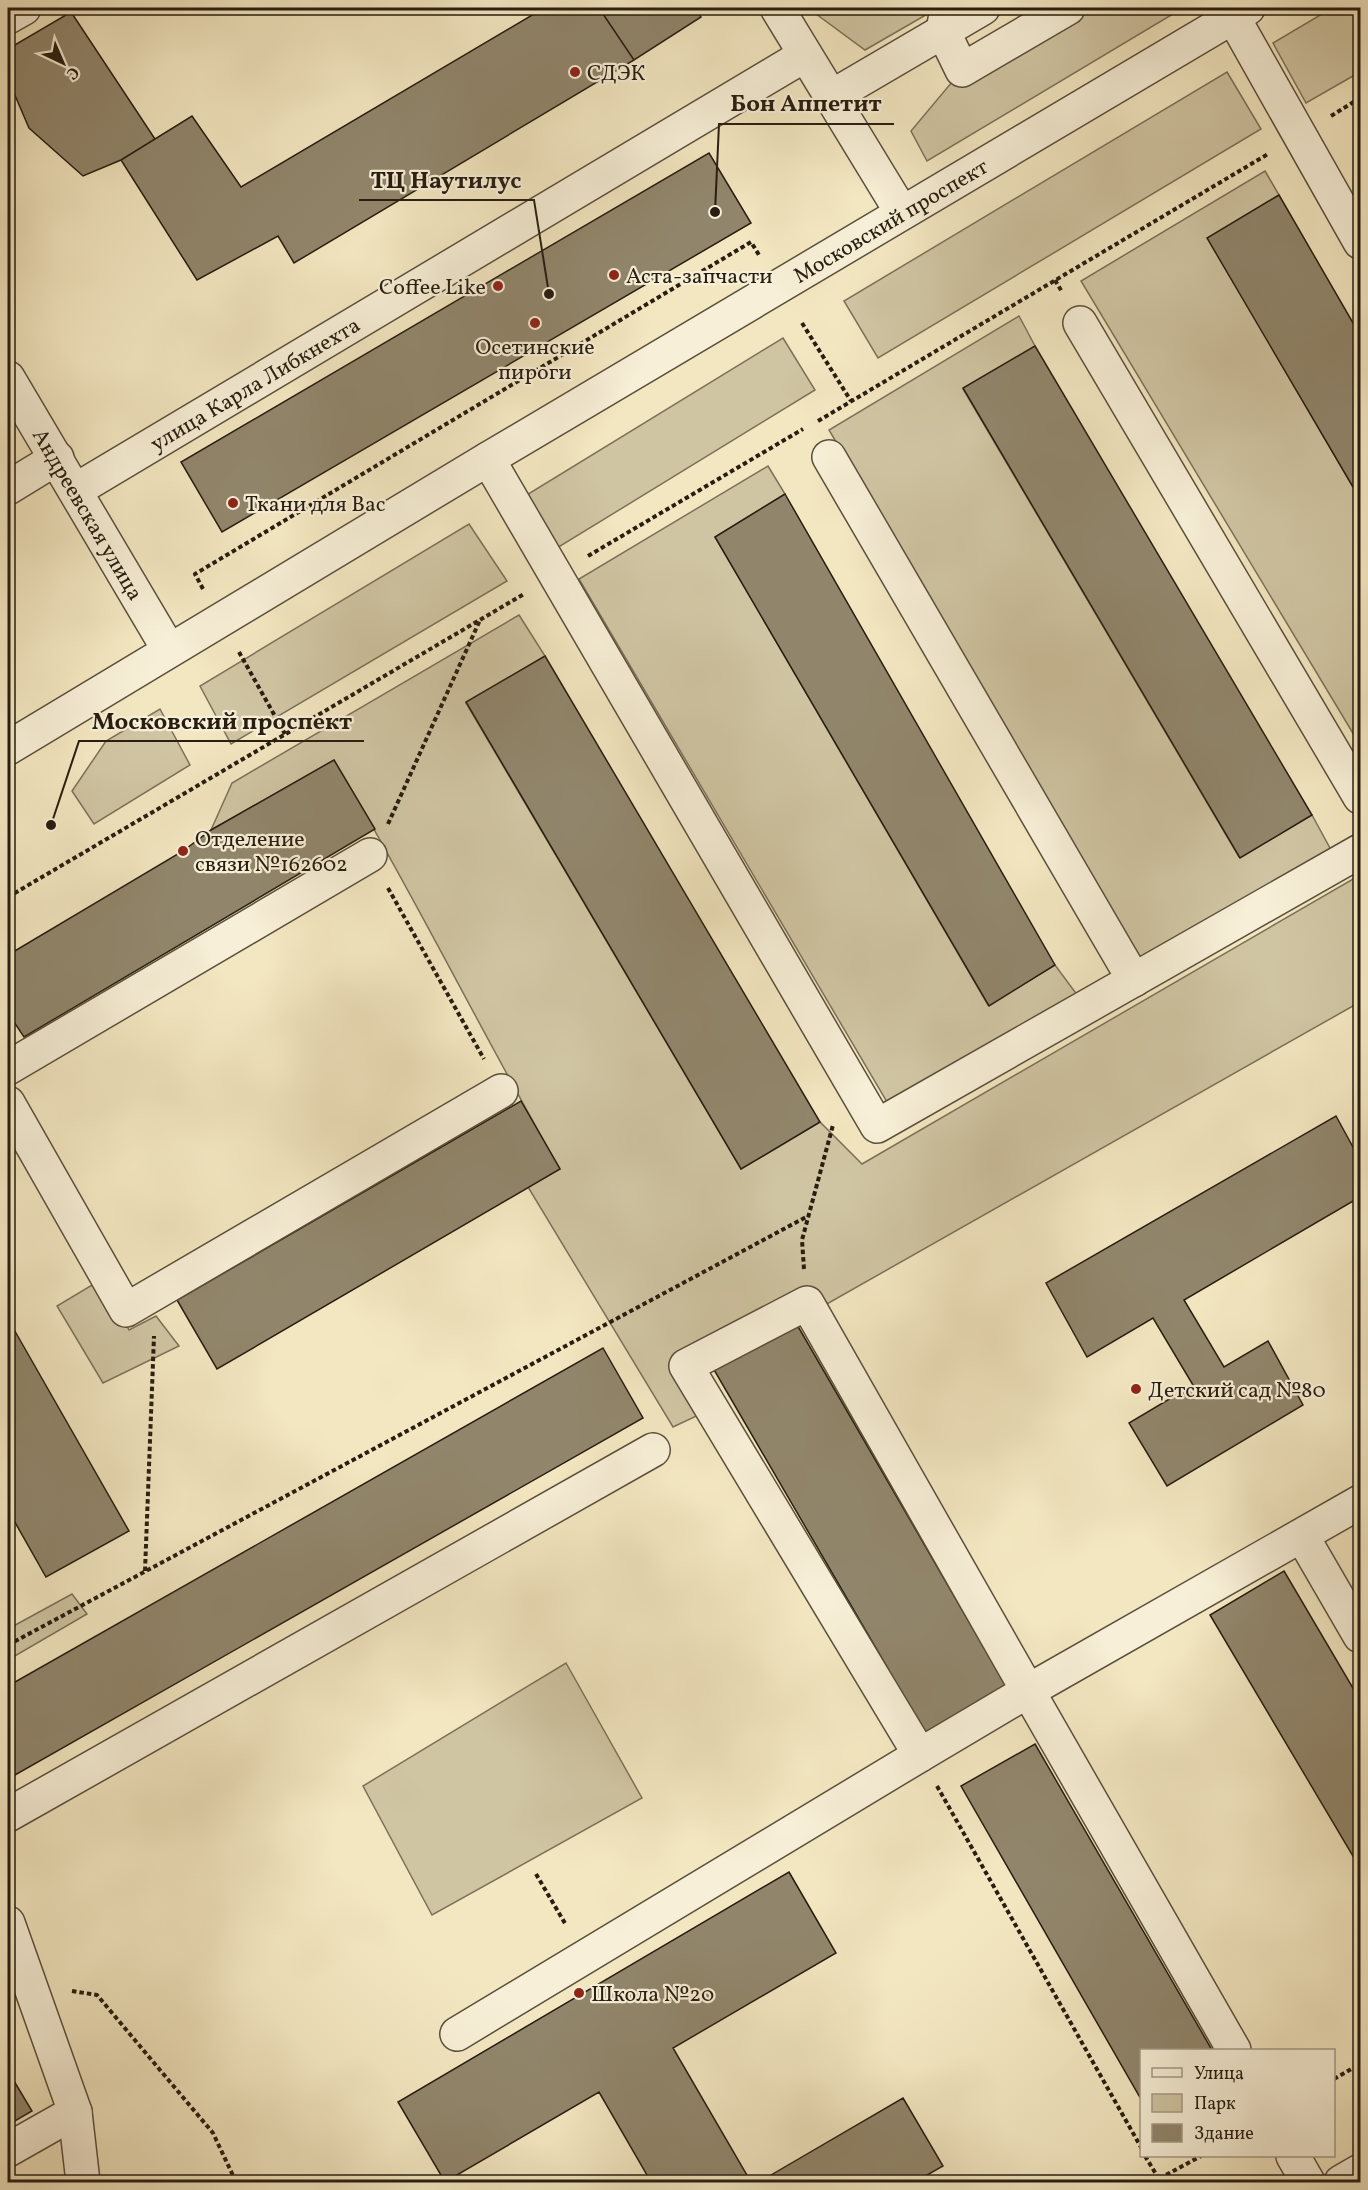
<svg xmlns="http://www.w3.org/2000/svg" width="1368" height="2190" viewBox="0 0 1368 2190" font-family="Vollkorn,serif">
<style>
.green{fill:#d0c5a3;stroke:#7c715a;stroke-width:1.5}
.building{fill:#91866c;stroke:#271d10;stroke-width:1.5}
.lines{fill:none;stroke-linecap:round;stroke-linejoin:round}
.minor-casing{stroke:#5a503c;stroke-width:36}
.path{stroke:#271d10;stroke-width:4;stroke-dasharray:4.5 3;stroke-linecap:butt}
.minor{stroke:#f7efd7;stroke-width:33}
.poi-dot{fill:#8f2418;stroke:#f7efd7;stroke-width:2}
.labels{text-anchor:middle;stroke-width:4.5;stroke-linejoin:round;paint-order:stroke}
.poi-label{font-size:22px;fill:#271d10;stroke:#f7efd7;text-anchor:start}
.street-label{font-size:22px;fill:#271d10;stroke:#f7efd7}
.leader{fill:none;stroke:#271d10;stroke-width:2}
.callout-dot{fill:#271d10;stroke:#f7efd7;stroke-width:2}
.callout-label{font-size:24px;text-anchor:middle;font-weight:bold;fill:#271d10;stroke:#f7efd7;stroke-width:4.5;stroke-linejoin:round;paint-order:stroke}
</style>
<rect width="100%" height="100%" fill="#f3e7c1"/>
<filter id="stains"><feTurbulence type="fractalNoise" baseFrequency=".00333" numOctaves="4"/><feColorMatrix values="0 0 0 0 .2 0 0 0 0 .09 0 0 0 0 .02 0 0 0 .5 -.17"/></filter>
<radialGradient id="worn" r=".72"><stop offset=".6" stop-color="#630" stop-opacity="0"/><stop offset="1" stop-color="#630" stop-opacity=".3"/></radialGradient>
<path class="green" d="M808,8H938L865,50Z
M1068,8H1183L927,161L911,131L962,70Z
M1332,8H1360V72L1306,103L1273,43Z
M1227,72L1261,129L878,358L844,301Z
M1265,171L1279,195L1208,238L1360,499V745L1081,281Z
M1019,316L1035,346L963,389L1239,857L1312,815L1331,850L1139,958L829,430Z
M783,338L815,390L557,548L525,496Z
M768,466L785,494L715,537L988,1005L1055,965L1078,996L887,1102L579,579Z
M469,524L507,581L231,744L200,686Z
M519,615L545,656L466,703L741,1169L820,1122L862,1164L1360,875V1002L825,1305L680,1363L705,1412L673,1427L528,1187L560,1169C482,1034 414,894 334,760L211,830L232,783Z
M160,709L190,765L94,824L72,791L106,741Z
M102,1279L129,1330L156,1316L179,1346L103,1383L57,1306Z
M72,1594L87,1614L8,1660V1629Z
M566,1663L642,1798L432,1915L363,1786Z"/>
<path class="building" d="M544,8H599L634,60L294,263L278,236L197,280L121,160L192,116L241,187Z
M599,8H695L701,17L634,60Z
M71,12L155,139L121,160L83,176L29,128L8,79V49Z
M709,153L751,223L222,532L181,462Z
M1279,195L1360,335V499L1207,238Z
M1035,346L1312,815L1240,858L963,388Z
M785,494L1055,965L989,1006L715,537Z
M545,656L820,1122L741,1169L466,702Z
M334,760L375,829L24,1037L8,1013V955L183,851L211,830Z
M521,1101L560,1169L217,1369L177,1300Z
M1336,1116L1360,1160V1197L1184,1300L1224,1367L1268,1341L1303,1405L1167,1486L1129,1423L1193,1385L1153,1318L1087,1357L1046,1283Z
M8,1319L129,1531L46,1577L8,1510Z
M796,1323L1008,1689L927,1736L713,1368Z
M603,1348L643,1418L8,1779V1686Z
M1284,1571L1360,1700V1868L1210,1615Z
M1035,1744L1212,2050H1142V2101L961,1786Z
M789,1872L836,1953L673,2048L751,2182H651L599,2092L445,2182L398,2102Z
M8,2071L32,2111L8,2125Z
M903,2098L943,2166L915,2182H759Z"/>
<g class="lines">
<defs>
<g id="minor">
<path d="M777,8L902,213"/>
<path d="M947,8L943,31L962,70L1068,8"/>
<path d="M8,17L24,8"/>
<path d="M1233,17L1360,242"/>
<path d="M831,97L983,8"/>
<path d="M1080,323L1360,797"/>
<path id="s1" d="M8,378L169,650"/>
<path d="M829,457L1134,980"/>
<path d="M488,459L877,1126L1360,851"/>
<path d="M8,488L57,458"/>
<path id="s2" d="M76,490L805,55"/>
<path id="s3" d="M8,748L488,459L1248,8"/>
<path d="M8,1068L370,855"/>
<path d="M8,1103L126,1310L501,1091"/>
<path d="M807,1303L1028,1691L920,1755L686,1366Z"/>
<path d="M1302,1536L1360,1636"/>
<path d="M8,1815L653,1450"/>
<path d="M8,1923L75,2112L83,2182"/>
<path d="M457,2034L920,1755"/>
<path d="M1234,2050L1028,1691L1360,1502"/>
<path d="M8,2150L75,2112"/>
<path d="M1293,2156L1308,2182"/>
<path d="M1341,2182L1360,2171"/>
</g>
</defs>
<use href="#minor" class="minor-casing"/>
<path class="path" d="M1331,116L1360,98
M1055,280L1062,292
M802,323L851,401
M818,421L1268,154
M588,556L803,429
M203,589L195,574L751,242L759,255
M239,652L285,734
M388,824L480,620
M388,888L484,1059
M8,897L524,594
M804,1269L802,1240L833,1125
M145,1571L154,1336
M8,1645L808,1216
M937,1786L1142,2149
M536,1874L566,1925
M72,1991L97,1995L213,2133L236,2182
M1334,2079L1360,2064
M1145,2156L1159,2179
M1153,2182L1201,2156"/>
<use href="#minor" class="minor"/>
</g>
<g class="poi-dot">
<circle cx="575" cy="72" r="6"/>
<circle cx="614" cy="275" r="6"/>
<circle cx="498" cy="286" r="6"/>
<circle cx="535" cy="323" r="6"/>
<circle cx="233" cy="503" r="6"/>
<circle cx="183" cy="851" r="6"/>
<circle cx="1136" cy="1389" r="6"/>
<circle cx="579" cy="1993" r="6"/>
</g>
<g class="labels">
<g class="poi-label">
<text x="587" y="80">СДЭК</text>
<text x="626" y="283">Аста-запчасти</text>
<text x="486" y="294" text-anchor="end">Coffee Like</text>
<text x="535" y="354" text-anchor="middle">Осетинские<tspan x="535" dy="25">пироги</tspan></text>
<text x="245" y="511">Ткани для Вас</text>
<text x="195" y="846">Отделение<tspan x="195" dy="25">связи №162602</tspan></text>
<text x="1148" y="1397">Детский сад №80</text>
<text x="591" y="2001">Школа №20</text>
</g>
<g class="street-label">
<text dy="8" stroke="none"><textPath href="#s3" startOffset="1028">Московский проспект</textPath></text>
<text dy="8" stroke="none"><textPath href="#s2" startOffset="208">улица Карла Либкнехта</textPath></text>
<text dy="8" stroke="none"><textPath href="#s1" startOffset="158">Андреевская улица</textPath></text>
</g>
</g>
<path class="leader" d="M715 212L719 124H894M549 294L534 200H359M51 825L79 741H364"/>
<g class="callout-dot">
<circle cx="715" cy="212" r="6"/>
<circle cx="549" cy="294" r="6"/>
<circle cx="51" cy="825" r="6"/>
</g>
<g class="callout-label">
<text x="806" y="111">Бон Аппетит</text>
<text x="446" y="188">ТЦ Наутилус</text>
<text x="222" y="729">Московский проспект</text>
</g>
<rect width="1368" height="2190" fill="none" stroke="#f3e7c1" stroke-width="30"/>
<rect x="9" y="9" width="1350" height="2172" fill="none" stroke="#271d10" stroke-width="3"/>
<rect x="15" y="15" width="1338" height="2160" fill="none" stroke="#271d10" stroke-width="1.5"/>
<rect x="1140" y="2049" width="195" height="108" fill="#f7efd7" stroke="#a49b87" stroke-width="1.5"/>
<rect x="1152" y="2068" width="30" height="9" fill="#f7efd7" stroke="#a49b87" stroke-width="1.5"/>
<text x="1194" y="2079" font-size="18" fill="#271d10">Улица</text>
<rect x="1152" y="2094" width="30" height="18" fill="#d0c5a3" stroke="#a49b87" stroke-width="1.5"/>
<text x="1194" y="2109" font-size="18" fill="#271d10">Парк</text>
<rect x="1152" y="2124" width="30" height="18" fill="#91866c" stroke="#a49b87" stroke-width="1.5"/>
<text x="1194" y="2139" font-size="18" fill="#271d10">Здание</text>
<g transform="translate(63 63) rotate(136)" stroke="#f7efd7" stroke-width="4.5" paint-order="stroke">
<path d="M0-4.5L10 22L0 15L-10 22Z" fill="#271d10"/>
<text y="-9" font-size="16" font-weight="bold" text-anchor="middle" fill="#271d10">С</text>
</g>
<rect width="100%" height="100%" filter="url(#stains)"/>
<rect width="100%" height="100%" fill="url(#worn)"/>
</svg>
